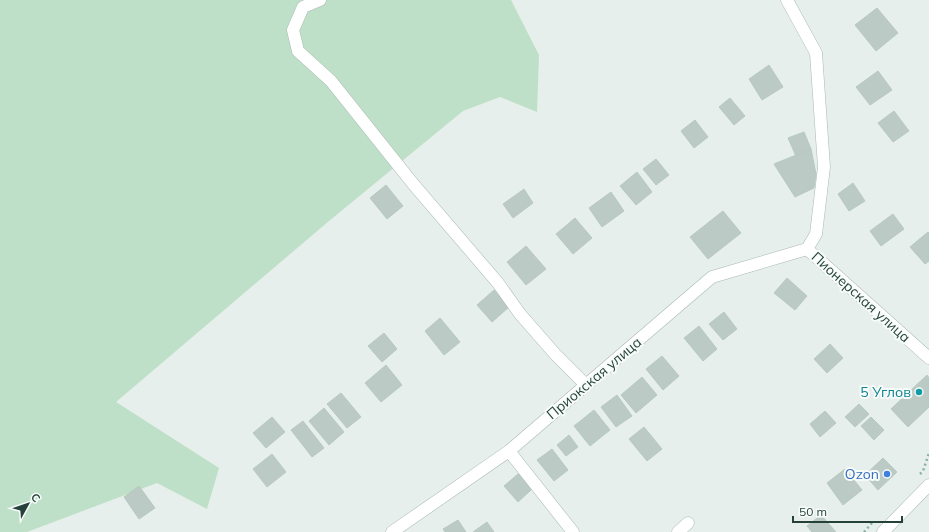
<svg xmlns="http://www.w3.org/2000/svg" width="929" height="532" viewBox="0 0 929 532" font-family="Mulish,sans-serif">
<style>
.green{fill:#bfe0c8}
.building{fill:#bbcac4;stroke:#b8c9c2}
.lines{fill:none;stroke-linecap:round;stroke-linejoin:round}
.minor-casing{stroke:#a8b8b2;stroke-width:13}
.path{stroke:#86b3a5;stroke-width:2.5;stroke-dasharray:2 3;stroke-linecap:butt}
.minor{stroke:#fff;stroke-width:12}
.culture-dot{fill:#0f9aa8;stroke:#f7fbf9;stroke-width:1.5}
.shop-dot{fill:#3f7fe0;stroke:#f7fbf9;stroke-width:1.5}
.labels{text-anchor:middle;stroke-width:4;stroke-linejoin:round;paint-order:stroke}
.street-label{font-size:14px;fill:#24423a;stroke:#f7fbf9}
.culture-label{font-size:14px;fill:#0d838f;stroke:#f7fbf9;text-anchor:end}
.shop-label{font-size:14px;fill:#366cbe;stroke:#f7fbf9;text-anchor:end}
</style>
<rect width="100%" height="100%" fill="#e6efeb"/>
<path class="green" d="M0,0H511L539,55L537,112L500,97L463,111L329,221L116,402L219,468L207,509L157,483L27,532H0Z"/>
<path class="building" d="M877,8L898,33L876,51L855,25Z
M769,65L783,87L762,100L749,79Z
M878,71L892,90L870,105L856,87Z
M730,98L745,116L734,125L719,107Z
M894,111L909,131L893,142L878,123Z
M695,120L708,137L694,148L681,131Z
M804,132L811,149L796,156L788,138Z
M811,149L816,174L814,188L795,197L774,164Z
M656,159L669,175L656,185L643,169Z
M637,172L652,192L636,205L620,186Z
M853,183L865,201L849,211L838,194Z
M386,185L403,206L387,219L370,198Z
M524,189L533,203L513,218L503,204Z
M611,192L624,211L602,227L589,208Z
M723,211L741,233L708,259L690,237Z
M893,214L904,229L881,246L870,231Z
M575,218L592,238L573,254L556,234Z
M928,232L929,233V261L925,264L910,247Z
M526,246L546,269L526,285L507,262Z
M787,278L807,296L795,310L774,293Z
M494,290L509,307L492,322L477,305Z
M724,312L737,329L723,340L709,324Z
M440,318L460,342L444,355L425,331Z
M699,326L717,349L703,361L684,338Z
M384,333L397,349L382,362L368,346Z
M830,344L843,358L827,373L814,359Z
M662,356L679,376L663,390L646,369Z
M386,365L402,385L381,402L365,383Z
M927,375L929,378V407L908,427L891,409Z
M642,377L657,395L636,413L621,395Z
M341,393L361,417L347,428L327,404Z
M617,395L632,416L616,427L601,407Z
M859,404L869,414L855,427L845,417Z
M324,408L344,432L329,445L309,421Z
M594,410L610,430L590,446L574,426Z
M825,411L836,423L820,437L810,424Z
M272,417L285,432L266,448L253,433Z
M871,417L884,430L874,440L861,426Z
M303,421L324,448L312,457L291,430Z
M644,427L662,449L647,461L629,439Z
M569,435L578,447L566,456L557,445Z
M552,449L568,470L554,481L537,460Z
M272,454L286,472L267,487L253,469Z
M883,458L897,472L878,490L865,475Z
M845,469L862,490L843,505L827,483Z
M518,474L532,489L518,502L504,486Z
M139,486L155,508L139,519L124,497Z
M821,515L836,532H812L807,526Z
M458,520L466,532H445L443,529Z
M487,522L494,532H473Z"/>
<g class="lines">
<defs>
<path id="minor" d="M320,0L303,7L293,30L298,51L331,81L414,185L498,283L520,314L555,354L586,385
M787,0L816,53L824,167L816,234L807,249
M807,249L929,358
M509,451L573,532
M392,532L509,451L712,277L807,249
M678,532L688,523
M883,532L929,485"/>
</defs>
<use href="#minor" class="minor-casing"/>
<path class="path" d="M920,474L923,471L929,453
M864,532L872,523"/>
<use href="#minor" class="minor"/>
</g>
<circle class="culture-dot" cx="919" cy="392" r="4"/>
<circle class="shop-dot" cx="887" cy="474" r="4"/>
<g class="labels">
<g class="street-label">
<text transform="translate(861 297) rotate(42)" y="5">Пионерская улица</text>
<text transform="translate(594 378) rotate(-40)" y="5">Приокская улица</text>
</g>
<g class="culture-label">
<text x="911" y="397">5 Углов</text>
</g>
<g class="shop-label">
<text x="879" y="479">Ozon</text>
</g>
</g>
<g transform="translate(28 504) rotate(50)" stroke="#f7fbf9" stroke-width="3" paint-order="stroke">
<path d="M0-3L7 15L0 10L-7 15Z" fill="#24423a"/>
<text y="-6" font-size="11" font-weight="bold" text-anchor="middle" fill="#24423a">С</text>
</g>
<path d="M793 516v6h109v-6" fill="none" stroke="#24423a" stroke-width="2"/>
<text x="799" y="516" font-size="12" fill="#24423a" stroke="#f7fbf9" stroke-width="3" paint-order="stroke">50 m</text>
</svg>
